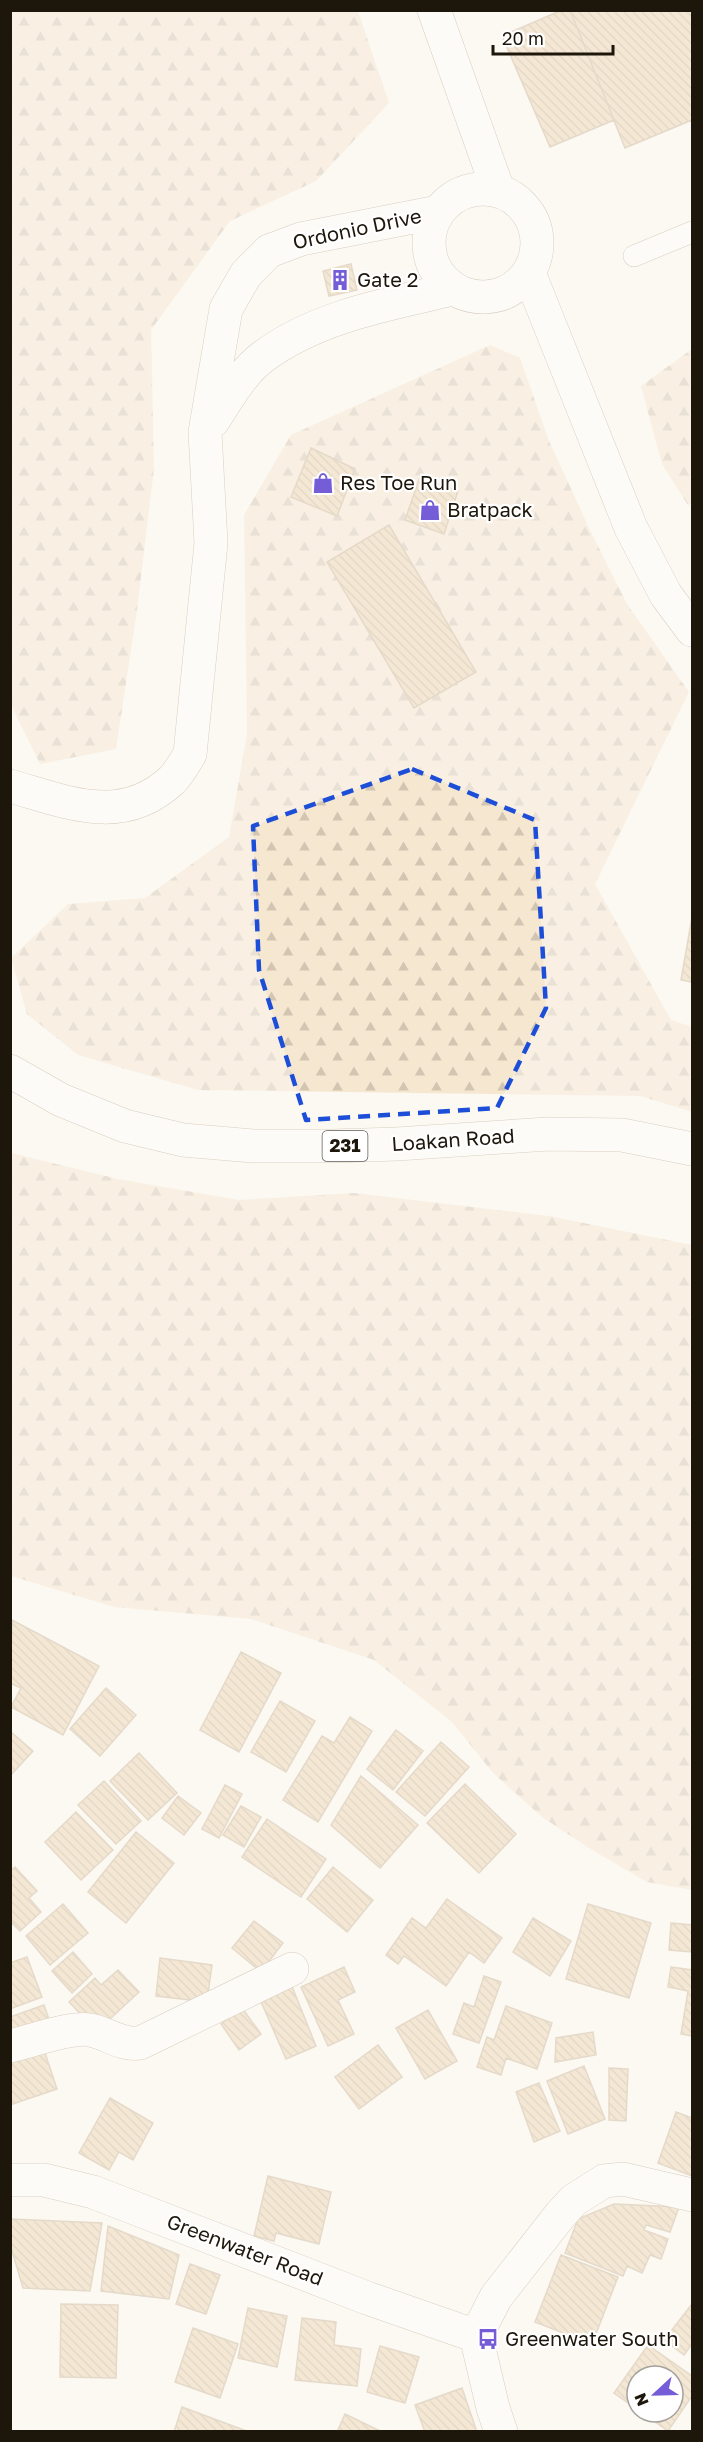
<svg xmlns="http://www.w3.org/2000/svg" width="703" height="2442" viewBox="0 0 703 2442" font-family="'Golos Text',sans-serif">
<style>
.forest{fill:url(#forest-firs)}
.building{fill:url(#building-back-hatch);stroke:#cab699;stroke-width:1.5}
.lines{fill:none;stroke-linecap:round;stroke-linejoin:round}
.lane-casing{stroke:#b19e82;stroke-width:22}
.street-casing{stroke:#b19e82;stroke-width:34}
.secondary-casing{stroke:#b19e82;stroke-width:34}
.primary-casing{stroke:#b19e82;stroke-width:34}
.lane{stroke:#fff;stroke-width:21}
.street{stroke:#fff;stroke-width:33}
.secondary{stroke:#fff;stroke-width:33}
.primary{stroke:#fff;stroke-width:33}
.marked{fill:none;stroke:#1d4ed8;stroke-width:4.5;stroke-dasharray:12 8;stroke-linejoin:round}
.labels{text-anchor:middle;stroke-width:4.5;stroke-linejoin:round;paint-order:stroke}
.shield{fill:#fff;stroke:#615c54;stroke-width:1.5}
.shield-label{font-size:18px;font-weight:bold;fill:#1d160b}
.street-label{font-size:20px;fill:#1d160b;stroke:#fff}
.poi-label{font-size:20px;fill:#1d160b;stroke:#fff;text-anchor:start}
</style>
<defs>
<pattern id="forest-firs" width="22" height="20" patternUnits="userSpaceOnUse" patternTransform="scale(1.5)"><rect width="22" height="20" fill="#f6e7d1"/><path d="M5 1l3.5 6h-7zM16 11l3.5 6h-7z" fill="#d2c5b2"/></pattern>
<pattern id="building-back-hatch" width="6" height="6" patternUnits="userSpaceOnUse" patternTransform="scale(1.5)"><rect width="6" height="6" fill="#ebd3af"/><path d="M-1 5l2 2M0 0l6 6M5-1l2 2" fill="none" stroke="#c9b495"/></pattern>
</defs>
<rect width="100%" height="100%" fill="#fcf8f2"/>
<path class="forest" d="M10,11H358L389,103L316,181L230,221L151,330L154,469L137,610L116,749L40,764L10,703Z
M490,345L520,358L549,441L590,530L627,604L689,692L595,884L671,1020L692,1027V1112L640,1096L198,1090L78,1055L27,1014L11,958L68,904L145,898L229,837L247,734L244,515L291,435Z
M692,349V502L688,505L662,464L641,386Z
M11,1153L118,1179L239,1200L354,1193L549,1216L692,1245V1890L647,1882L592,1850L542,1817L493,1773L452,1722L374,1660L251,1619L114,1607L11,1576Z"/>
<path class="building" d="M562,10H570L614,120L550,147L502,36Z
M570,10H692V122V120L625,148Z
M351,264L357,290L329,296L323,271Z
M311,448L355,469L337,516L291,497Z
M420,477L458,491L444,534L405,520Z
M389,525L476,672L414,708L327,562Z
M692,917V982L681,980Z
M12,1620L99,1666L63,1735L11,1707L21,1688L10,1683Z
M241,1652L281,1673L239,1752L200,1730Z
M106,1688L136,1715L100,1756L70,1729Z
M280,1701L315,1721L286,1772L251,1752Z
M350,1717L372,1731L318,1822L283,1800L322,1736L334,1743Z
M396,1730L423,1751L393,1790L367,1769Z
M10,1731L33,1751L10,1776Z
M441,1742L469,1767L425,1816L396,1792Z
M139,1753L177,1793L148,1820L110,1781Z
M361,1776L418,1825L380,1868L331,1825Z
M104,1781L141,1821L116,1844L78,1805Z
M465,1784L516,1834L479,1873L427,1823Z
M225,1785L242,1794L219,1838L202,1829Z
M178,1796L201,1813L184,1835L162,1818Z
M241,1806L261,1817L244,1847L223,1835Z
M76,1812L113,1850L81,1880L45,1842Z
M267,1819L326,1859L301,1897L242,1857Z
M136,1832L174,1863L126,1923L88,1892Z
M15,1867L37,1891L29,1898L41,1912L20,1931L10,1921V1871Z
M333,1867L373,1900L347,1932L307,1899Z
M447,1899L502,1938L484,1963L469,1952L446,1986L404,1956L398,1964L386,1955L412,1918L426,1928Z
M63,1904L88,1933L50,1965L26,1936Z
M588,1904L651,1923L629,1998L566,1979Z
M533,1918L571,1941L550,1976L513,1952Z
M254,1921L283,1943L261,1972L232,1948Z
M671,1923L692,1925V1952L669,1950Z
M73,1952L92,1974L72,1993L52,1971Z
M27,1957L42,1997L10,2009V1963Z
M160,1958L212,1965L207,2002L156,1996Z
M344,1967L355,1992L338,2000L354,2034L328,2046L301,1987Z
M671,1967L692,1970V2036L681,2034L688,1991L668,1987Z
M118,1970L139,1992L97,2031L69,2002L95,1978L101,1985Z
M484,1976L501,1982L479,2043L453,2034L464,2003L474,2007Z
M291,1984L316,2046L286,2059L259,1997Z
M44,2005L52,2028L10,2043V2017Z
M506,2006L552,2023L537,2069L506,2058L501,2075L477,2067L487,2037L494,2040Z
M242,2008L261,2034L239,2050L221,2024Z
M428,2010L457,2061L425,2079L396,2028Z
M593,2032L596,2055L555,2062L556,2038Z
M378,2045L402,2077L359,2109L335,2077Z
M44,2050L57,2089L10,2105V2061Z
M584,2066L605,2119L568,2134L547,2081Z
M609,2068L628,2069L626,2121L609,2120Z
M539,2083L560,2131L534,2142L516,2092Z
M110,2098L153,2123L133,2160L119,2152L109,2170L79,2153Z
M676,2112L692,2118V2176L658,2163Z
M268,2176L331,2192L319,2244L276,2233L274,2241L254,2236Z
M614,2204L679,2207L670,2232L646,2225L644,2230L668,2239L661,2259L650,2255L642,2273L627,2266L623,2276L565,2253L578,2219Z
M10,2219L102,2223L90,2291L23,2288L10,2244Z
M108,2226L179,2255L169,2299L101,2291Z
M561,2255L618,2277L592,2344L535,2322Z
M190,2264L220,2275L206,2314L176,2304Z
M61,2304L118,2305L116,2378L60,2377Z
M692,2304V2344L684,2355L664,2340Z
M248,2308L287,2316L277,2367L238,2358Z
M302,2318L336,2322L334,2345L361,2349L357,2386L295,2380Z
M193,2328L238,2344L220,2398L175,2382Z
M648,2345L692,2376V2396L668,2431L641,2412H673V2376H637V2409L614,2393Z
M380,2346L419,2357L405,2403L367,2392Z
M462,2388L477,2432H425L415,2405Z
M182,2407L249,2432H174Z
M345,2414L382,2432H337Z"/>
<g class="lines">
<defs>
<path id="lane" d="M634,256L692,232"/>
<path id="street" d="M10,2046C29,2042 72,2026 90,2030C107,2033 122,2046 140,2043L292,1969
M10,2180H44L93,2192L367,2298L476,2336
M501,2432L493,2408L476,2336L496,2297L561,2214L574,2200L604,2181L623,2179L692,2195"/>
<path id="secondary" d="M434,10L498,190
M429 243a54 54 0 1 1 108 0a54 54 0 1 1-108 0Z
M529,273L631,528L666,595L692,630
M213,421C228,398 242,372 264,356C318,316 389,304 453,289
M10,786C67,802 122,827 172,780C179,773 185,762 190,754L211,543L205,432L226,309L246,274L269,251L301,239L438,212"/>
<path id="primary" d="M10,1071L61,1100L125,1126L183,1140L253,1146H332L397,1144L548,1134L622,1135L692,1149"/>
</defs>
<use href="#lane" class="lane-casing"/>
<use href="#street" class="street-casing"/>
<use href="#secondary" class="secondary-casing"/>
<use href="#primary" class="primary-casing"/>
<use href="#lane" class="lane"/>
<use href="#street" class="street"/>
<use href="#secondary" class="secondary"/>
<use href="#primary" class="primary"/>
</g>
<path d="M0 0H703V2442H0ZM412,769L535,820L546,1008L497,1108L306,1120L259,970L253,826Z" fill="#fcf8f2" fill-opacity=".55" fill-rule="evenodd"/>
<path class="marked" d="M412,769L535,820L546,1008L497,1108L306,1120L259,970L253,826Z"/>
<defs>
<symbol id="building-bare" viewBox="-9 -9 18 18"><path d="M-4-6H4V6H1V3H-1V6H-4ZM-2.5-4.3h1.7v1.8h-1.7ZM.8-4.3h1.7v1.8H.8ZM-2.5-1h1.7V.8h-1.7ZM.8-1h1.7V.8H.8Z" fill="#745dd7" stroke="#fff" stroke-width="2.5" paint-order="stroke"/></symbol>
<symbol id="shop-bare" viewBox="-9 -9 18 18"><path d="M-5-2.5h2.3a2.7 3.5 0 0 1 5.4 0H5L5.5 6h-11ZM-1.5-2.5h3a1.5 2.3 0 0 0-3 0Z" fill="#745dd7" stroke="#fff" stroke-width="2.5" paint-order="stroke"/></symbol>
<symbol id="bus-bare" viewBox="-9 -9 18 18"><path d="M-5-6H5V4H4V6H2V4H-2V6H-4V4H-5ZM-3.5-4V0h7V-4ZM-3.5 1.2v1.5H-2V1.2ZM2 1.2v1.5H3.5V1.2Z" fill="#745dd7" stroke="#fff" stroke-width="2.5" paint-order="stroke"/></symbol>
</defs>
<g fill-rule="evenodd">
<use href="#building-bare" x="325" y="265" width="30" height="30"/>
<use href="#shop-bare" x="308" y="468" width="30" height="30"/>
<use href="#shop-bare" x="415" y="495" width="30" height="30"/>
<use href="#bus-bare" x="473" y="2324" width="30" height="30"/>
</g>
<g class="labels">
<rect class="shield" x="322.5" y="1131" width="45" height="30" rx="4.5"/>
<g class="shield-label">
<text x="345" y="1152">231</text>
</g>
<g class="street-label">
<text transform="translate(357 229) rotate(-12)" y="7">Ordonio Drive</text>
<text transform="translate(453 1140) rotate(-4)" y="7">Loakan Road</text>
<text transform="translate(245 2250) rotate(21)" y="7">Greenwater Road</text>
</g>
<g class="poi-label">
<text x="357" y="287">Gate 2</text>
<text x="340" y="490">Res Toe Run</text>
<text x="447" y="517">Bratpack</text>
<text x="505" y="2346">Greenwater South</text>
</g>
</g>
<rect width="703" height="2442" fill="none" stroke="#1d160b" stroke-width="24"/>
<g transform="translate(655 2394) rotate(248)"><circle r="28" fill="#ffffff" stroke="#a5a29d" stroke-width="1.5"/>
<path d="M0-4.5L10 22L0 15L-10 22Z" fill="#745dd7"/>
<text y="-9" font-size="16" font-weight="bold" text-anchor="middle" fill="#1d160b">N</text>
</g>
<path d="M493 45v9h120v-9" fill="none" stroke="#1d160b" stroke-width="3"/>
<text x="502" y="45" font-size="18" fill="#1d160b" stroke="#ffffff" stroke-width="4.5" paint-order="stroke">20 m</text>
</svg>
